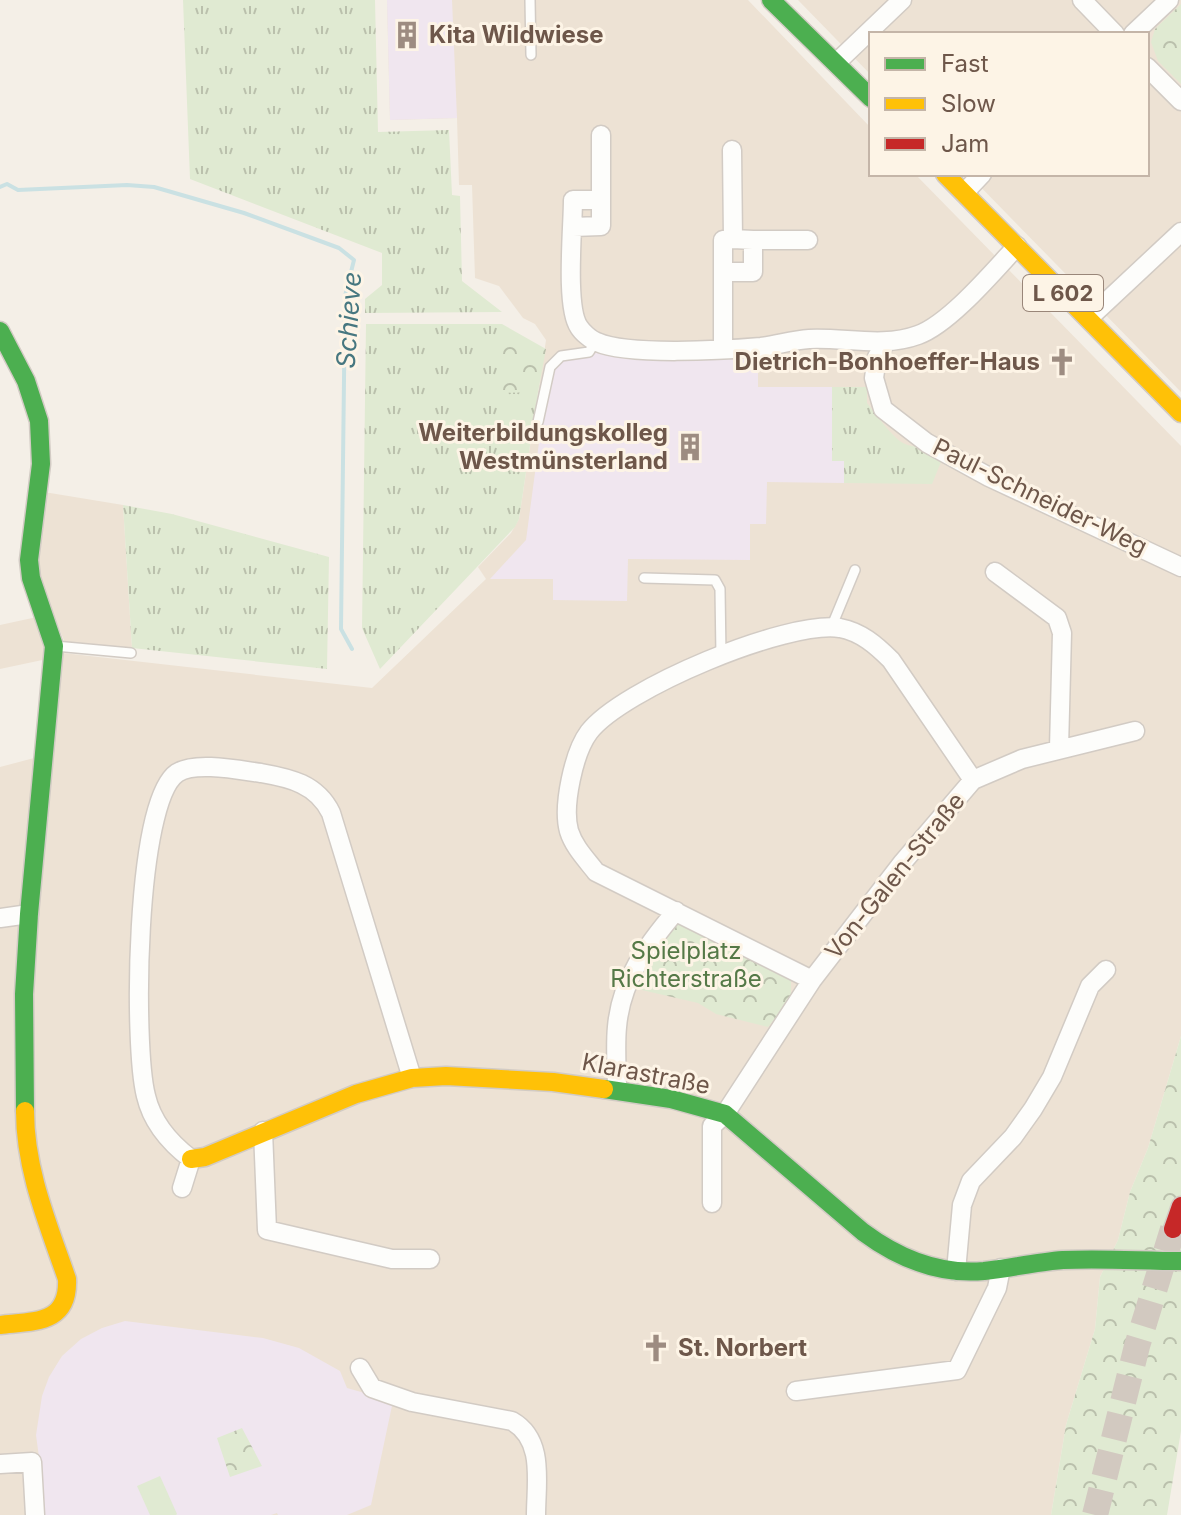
<svg xmlns="http://www.w3.org/2000/svg" width="1181" height="1515" viewBox="0 0 1181 1515" font-family="Inter,sans-serif">
<style>
.residential{fill:#ede2d4}
.education{fill:#f0e6ef}
.grass{fill:url(#grass-tufts)}
.forest{fill:url(#forest-crowns)}
.pitch{fill:#e0ead2}
.lines{fill:none;stroke-linecap:round;stroke-linejoin:round}
.stream{stroke:#cae1e3;stroke-width:4}
.primary-tunnel{stroke:#d2c9c0;stroke-width:26;stroke-dasharray:26 13;stroke-linecap:butt}
.lane-casing{stroke:#d2cbc4;stroke-width:12}
.street-casing{stroke:#d2cbc4;stroke-width:21}
.fast-casing{stroke:#d2cbc4;stroke-width:21}
.slow-casing{stroke:#d2cbc4;stroke-width:21}
.jam-casing{stroke:#d2cbc4;stroke-width:21}
.lane{stroke:#fdfdfb;stroke-width:9}
.street{stroke:#fdfdfb;stroke-width:18}
.fast{stroke:#4caf50;stroke-width:18}
.slow{stroke:#ffc107;stroke-width:18}
.jam{stroke:#c62828;stroke-width:18}
.labels{text-anchor:middle;stroke-width:6;stroke-linejoin:round;paint-order:stroke}
.shield{fill:#fdf4e6;stroke:#998679;stroke-width:2}
.shield-label{font-size:22px;font-weight:bold;fill:#6e574a}
.poi-label{font-size:24px;font-weight:bold;fill:#6e574a;stroke:#fdf4e6;text-anchor:start}
.street-label{font-size:24px;fill:#6e574a;stroke:#fdf4e6}
.park-label{font-size:24px;fill:#557947;stroke:#fdf4e6}
.water-label{font-size:26px;font-style:italic;fill:#477780;stroke:#fdf4e6}
</style>
<defs>
<pattern id="grass-tufts" width="24" height="20" patternUnits="userSpaceOnUse" patternTransform="scale(2)"><rect width="24" height="20" fill="#e0ead2"/><path d="M3 7l-1-3M5 7V3M7 7l1-3M15 17l-1-3M17 17v-4M19 17l1-3" fill="none" stroke="#bac0ac"/></pattern>
<pattern id="forest-crowns" width="20" height="18" patternUnits="userSpaceOnUse" patternTransform="scale(2)"><rect width="20" height="18" fill="#e0ead2"/><path d="M2 6a3 3 0 1 1 6 0M12 15a3 3 0 1 1 6 0" fill="none" stroke="#bac0ac"/></pattern>
</defs>
<rect width="100%" height="100%" fill="#f4efe7"/>
<path class="residential" d="M387,0H748L871,128V174H915L1181,446V1036L1148,1148L1130,1192L1118,1240L1100,1277L1095,1329L1066,1425L1051,1515H0V767L53,753L63,653L372,688L486,579L478,567L511,533L519,519L546,340L535,324L523,318L499,286L475,278L472,185H459L457,118L390,120Z
M798,0H1181V392L968,174H1147V34H871V75Z
M44,492L123,505L132,648L65,643L37,575Z
M37,617L47,659L0,669V625Z"/>
<path class="education" d="M387,0H452L457,118L390,120Z
M597,353L615,357H758V387H832V461H844V483L767,482L766,524H750V560L628,559L627,601L553,600V579H490L526,540L542,420L553,368L562,358Z
M125,1321L263,1338L299,1348L340,1371L347,1388L393,1401L371,1505L347,1515H278L277,1513L271,1515H42L41,1472L36,1435L42,1396L49,1377L62,1356L81,1339L102,1328Z"/>
<path class="grass" d="M183,0H375L378,132L449,130L452,195L460,196L462,281L502,312L365,313V299L382,285V253L190,179Z
M366,324H502V392H538L519,519L515,527L380,669L362,628Z
M832,387H867V403C875,413 893,438 903,443C921,452 931,438 941,462L932,484L844,483V461H832Z
M123,505L172,514L329,557L327,669L132,648Z"/>
<path class="forest" d="M1181,4V84L1158,61L1151,42L1155,29Z
M502,324L546,349L538,392L502,393Z
M674,921L791,977V999L768,1027L716,1014L698,1003L633,988Z
M1181,1036V1431L1167,1515H1051L1066,1425L1095,1329L1100,1277L1118,1240L1130,1192L1148,1148Z
M242,1428L262,1466L230,1477L217,1438Z"/>
<path class="pitch" d="M160,1476L177,1514L176,1515H150L137,1486Z"/>
<g class="lines">
<path class="stream" d="M0,187L7,184L18,190L127,185L154,187L244,213L339,248L354,260L345,296L341,629L352,649"/>
<path class="primary-tunnel" d="M1095,1515L1137,1346L1173,1229"/>
<defs>
<path id="lane" d="M530,0L531,55
M538,422L550,367L561,356L589,352L595,342
M644,578L715,580L720,589L721,656
M831,628L855,570
M55,646L131,653"/>
<path id="street" d="M1082,0L1115,34
M1133,34L1169,0
M836,63L902,0
M1147,67L1181,101
M964,193L982,174
M601,200V135
M573,227L601,226V200H573C573,227 565,307 579,327C582,332 591,340 597,342C628,356 725,350 761,347C777,345 793,340 809,339C844,337 883,348 918,335C949,324 993,272 1017,246
M753,240H808
M723,272H753V240L733,239
M1089,318L1181,232
M887,341L877,357L874,378L883,409L927,443L989,477L1181,567
M723,349V240L733,239L732,150
M995,572L1057,618L1062,633L1059,748
M0,918L29,914
M812,980L596,872C586,859 574,847 569,831C562,806 574,752 589,732C622,689 787,620 840,628C861,632 876,645 891,660L973,780
M617,1090C617,1069 615,1047 617,1027C621,980 647,945 676,911
M263,1131L267,1230L392,1259H430
M182,1188L191,1159C170,1143 152,1122 146,1096C133,1046 135,802 177,773C195,761 239,770 261,773C290,778 317,784 331,813L412,1078
M712,1203V1126L725,1114L812,980L903,862L973,780L1022,759L1135,731
M956,1271L962,1205L971,1181L1013,1137L1033,1109L1052,1077L1090,986L1106,970
M360,1368L372,1388L412,1402L512,1421C545,1440 536,1482 536,1515
M796,1391L957,1370L997,1288L1001,1268
M0,1464L32,1462L35,1515"/>
<path id="fast" d="M771,0L871,98
M0,331L26,381L39,421L41,464L29,560L31,578L54,646L29,914L24,994L25,1111
M604,1089L671,1099L725,1114L863,1232C898,1258 939,1275 984,1271C1010,1268 1037,1262 1063,1260C1102,1258 1142,1261 1181,1261"/>
<path id="slow" d="M945,174L1181,413
M191,1159L205,1157L356,1094L412,1078L446,1076L553,1082L604,1089
M0,1325C35,1321 69,1324 67,1279C48,1224 25,1170 25,1111"/>
<path id="jam" d="M1173,1229L1181,1206"/>
</defs>
<use href="#lane" class="lane-casing"/>
<use href="#street" class="street-casing"/>
<use href="#fast" class="fast-casing"/>
<use href="#slow" class="slow-casing"/>
<use href="#jam" class="jam-casing"/>
<use href="#lane" class="lane"/>
<use href="#street" class="street"/>
<use href="#fast" class="fast"/>
<use href="#slow" class="slow"/>
<use href="#jam" class="jam"/>
</g>
<defs>
<symbol id="building-bare" viewBox="-9 -9 18 18"><path d="M-4-6H4V6H1V3H-1V6H-4ZM-2.5-4.3h1.7v1.8h-1.7ZM.8-4.3h1.7v1.8H.8ZM-2.5-1h1.7V.8h-1.7ZM.8-1h1.7V.8H.8Z" fill="#9d8c81" stroke="#fdf4e6" stroke-width="2.5" paint-order="stroke"/></symbol>
<symbol id="church-bare" viewBox="-9 -9 18 18"><path d="M-1.2-6h2.4v3.5h3.3v2.4h-3.3V6h-2.4V-.1h-3.3v-2.4h3.3Z" fill="#9d8c81" stroke="#fdf4e6" stroke-width="2.5" paint-order="stroke"/></symbol>
</defs>
<g fill-rule="evenodd">
<use href="#building-bare" x="387" y="15" width="40" height="40"/>
<use href="#church-bare" x="1042" y="342" width="40" height="40"/>
<use href="#building-bare" x="670" y="427" width="40" height="40"/>
<use href="#church-bare" x="636" y="1328" width="40" height="40"/>
</g>
<g class="labels">
<rect class="shield" x="1023" y="275" width="80" height="36" rx="6"/>
<g class="shield-label">
<text x="1063" y="301">L 602</text>
</g>
<g class="poi-label">
<text x="429" y="43">Kita Wildwiese</text>
<text x="1040" y="370" text-anchor="end">Dietrich-Bonhoeffer-Haus</text>
<text x="668" y="441" text-anchor="end">Weiterbildungskolleg<tspan x="668" dy="28">Westmünsterland</tspan></text>
<text x="678" y="1356">St. Norbert</text>
</g>
<g class="street-label">
<text transform="translate(1040 497) rotate(26)" y="8">Paul-Schneider-Weg</text>
<text transform="translate(895 876) rotate(-51)" y="8">Von-Galen-Straße</text>
<text transform="translate(646 1074) rotate(11)" y="8">Klarastraße</text>
</g>
<g class="park-label">
<text x="686" y="959">Spielplatz<tspan x="686" dy="28">Richterstraße</tspan></text>
</g>
<g class="water-label">
<text transform="translate(349 320) rotate(-86)" y="9">Schieve</text>
</g>
</g>
<rect x="869" y="32" width="280" height="144" fill="#fdf4e6" stroke="#c4b5a8" stroke-width="2"/>
<rect x="885" y="58" width="40" height="12" fill="#4caf50" stroke="#c4b5a8" stroke-width="2"/>
<text x="941" y="72" font-size="24" fill="#6e574a">Fast</text>
<rect x="885" y="98" width="40" height="12" fill="#ffc107" stroke="#c4b5a8" stroke-width="2"/>
<text x="941" y="112" font-size="24" fill="#6e574a">Slow</text>
<rect x="885" y="138" width="40" height="12" fill="#c62828" stroke="#c4b5a8" stroke-width="2"/>
<text x="941" y="152" font-size="24" fill="#6e574a">Jam</text>
</svg>
